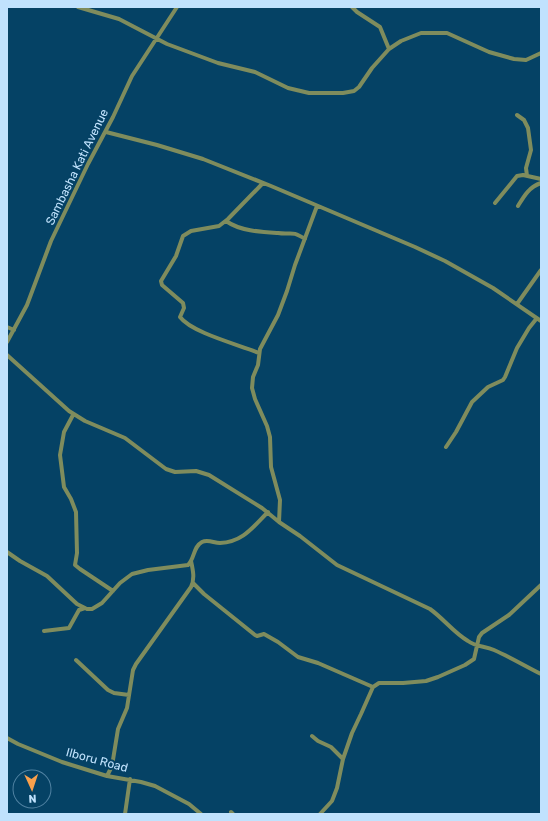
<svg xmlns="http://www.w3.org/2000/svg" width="548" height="821" viewBox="0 0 548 821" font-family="Rubik,sans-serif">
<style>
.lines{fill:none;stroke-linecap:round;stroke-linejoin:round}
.minor{stroke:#7f8c5d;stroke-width:4}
.labels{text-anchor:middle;stroke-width:4;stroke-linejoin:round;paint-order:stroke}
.street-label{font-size:12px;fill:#c0e2fd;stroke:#054265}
</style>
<rect width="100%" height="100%" fill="#054265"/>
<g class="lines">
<path class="minor" d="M78,7L119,19L167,44L218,63L255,72L288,88L309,93H343L354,91L359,87L372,68L389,49L401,41L421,33H447L489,52L514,59L526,60L541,53
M352,7L357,12L380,27L389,49
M517,115L524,120L528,128L531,150L526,168L527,176
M106,132L157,145L203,159L271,186L415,247L445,261L493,288L541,321
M495,203L517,176L523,175L541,179
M518,206C524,196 529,187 541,183
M226,221C240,231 261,232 278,233C292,235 291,230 305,239
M517,304L541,270
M7,327L14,330
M7,342L27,305L51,241L88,164L113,117L132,76L177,7
M259,353C240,345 192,333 180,317L184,308L183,303L162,285L161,281L176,256L183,236L191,231L219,226L228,219L263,183
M7,355L69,411L85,421L125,438L166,469L175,472L196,471L209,475L262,508L279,522L300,536L337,565L430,609C444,619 454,633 468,641C476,647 485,646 494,650C510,657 525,666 541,674
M73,415L64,432L60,455L64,487L71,499L76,512L77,553L75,565L80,569L113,591
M446,447L456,432L472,402L488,387L503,380L505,377L517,348L529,328L537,318
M279,522L280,500L271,467L270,437L267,426L255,399L252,388L253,377L258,365L260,349L278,315L287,291L295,265L317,206
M7,552L20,561L47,576L77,604L87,609H92L102,603L120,583L132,574L148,570L188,565C195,558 193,547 202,542C208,539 214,543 220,543C243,542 253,527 268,512
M193,583L204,594L255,635L257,636L264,634L278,642L298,657L318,663L373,687
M44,631L69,628L79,610L85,608
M76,660L108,690L114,693L129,695
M312,736L318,741L331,747L343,759
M7,738L18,744L62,762L107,776L141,782L155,786L189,804L201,814
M107,776L112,766L118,729L127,708L133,670L136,664L191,587C195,579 193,570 191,561
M231,812L233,814
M125,814L130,779
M320,814L332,801L337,788L343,759L352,733L361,714L373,687L379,683H403L426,681L438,677L465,665L474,659L479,637L482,633L509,615L541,585"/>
</g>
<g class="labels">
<g class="street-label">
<text transform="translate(77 167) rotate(-64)" y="4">Sambasha Kati Avenue</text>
<text transform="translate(97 760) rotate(15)" y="4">Ilboru Road</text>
</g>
</g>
<rect width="548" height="821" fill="none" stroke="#c0e2fd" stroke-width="16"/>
<g transform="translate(32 789) rotate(177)"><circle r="19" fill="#054265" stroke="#5082a2"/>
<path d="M0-3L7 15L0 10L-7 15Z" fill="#f9a04c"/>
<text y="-6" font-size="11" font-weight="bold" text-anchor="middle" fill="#c0e2fd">N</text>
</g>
</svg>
